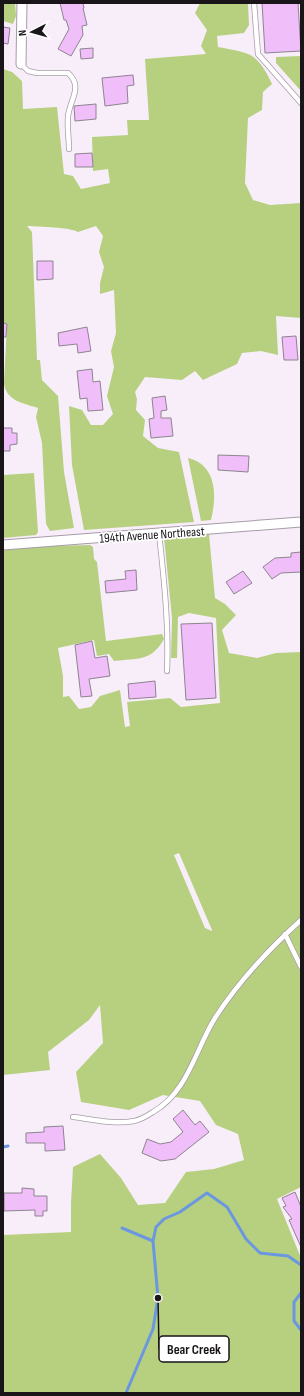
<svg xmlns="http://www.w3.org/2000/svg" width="304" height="1396" viewBox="0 0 304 1396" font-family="'Sofia Sans Condensed',sans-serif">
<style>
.green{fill:#b6d080;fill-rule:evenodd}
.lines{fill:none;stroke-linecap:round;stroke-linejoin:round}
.stream{stroke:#6b97e1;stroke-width:3}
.building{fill:#f0bef9;stroke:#8e848f}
.service-casing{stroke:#a69ca7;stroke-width:6}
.minor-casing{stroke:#a69ca7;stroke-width:11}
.service{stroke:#fff;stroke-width:4.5}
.minor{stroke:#fff;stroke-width:9}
.labels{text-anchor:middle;stroke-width:3.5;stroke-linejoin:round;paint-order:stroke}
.street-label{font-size:13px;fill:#191519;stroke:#fff}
.leader{fill:none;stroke:#191519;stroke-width:1.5}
.callout-dot{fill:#191519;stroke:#fff;stroke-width:1.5}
.callout{fill:#fff;stroke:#191519;stroke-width:1.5}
.callout-label{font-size:14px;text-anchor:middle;font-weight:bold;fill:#191519}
</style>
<rect width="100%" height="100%" fill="#f8eefa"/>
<path class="green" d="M3,3H15L16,16L13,24L3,21Z
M200,3H248L249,25L244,33L217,36L218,47C250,53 257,52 272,84L263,92L262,110L248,118L245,183L253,200L270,205L301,203V318L276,316L278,355L261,351L242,353L237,364L203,380L195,371L182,380L145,377L135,392L137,399L136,410L145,420L143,436L158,448L179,452L194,522L84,530L72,465L69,406L82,410L91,425H103L113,414L107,396L114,367L111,351L116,333L114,290L100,294V283L104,267L99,252L103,236L96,226L78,232C69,227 40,227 27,226L32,232L37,360H40L42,380L58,396L64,472L74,528L50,531L46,524L42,443L36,417L38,408C23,403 6,401 4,383L7,324L3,323V69L12,72L22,81L23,109L57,107L64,174L73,176L81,189L110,183L108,169L93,171L92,137L128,135L127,120H149L145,59L206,54L201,46L207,30L195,13Z
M301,56V91L276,63V57Z
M188,458C217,465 217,496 211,520L201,521Z
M34,473L38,532L36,535L3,538V475Z
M209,534L215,598L225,604L236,615L222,630L229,653L257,658L276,653L301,652V1187L277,1199L301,1258V1393H3V1235L71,1232V1203L73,1167L100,1154L121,1178L138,1205L165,1203L186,1172L214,1169L244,1160L238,1134L216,1125L200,1101L163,1095L129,1110L81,1102L76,1072L103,1043L100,1005L89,1020L48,1052L50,1070L3,1075V550L49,546L90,545L93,547L94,559L97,562L106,641L162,634L164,639C151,662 138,658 114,661L109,654L97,656L94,640L58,648L63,676V697L69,696L79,709L91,707L100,696L120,690L125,727L130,726L127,702L170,698L181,707L220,703L216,618L189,613L178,617L177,658H171L172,618L164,537ZM179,853L212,930V931L205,928L174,855Z"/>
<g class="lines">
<path class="stream" d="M3,1147L8,1146
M122,1228L153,1241
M301,1293L294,1302V1321L301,1330
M126,1393L153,1329L158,1298L153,1241L156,1227L164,1219L180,1212L207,1193L227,1207L246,1239L260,1253L288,1256L301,1265"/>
</g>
<path class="building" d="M60,3H83L84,8H83L87,25L82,26L83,35L71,56L58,49L69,29L66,20H64Z
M262,3H298L301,51L265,53Z
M3,27L10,28L8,44L3,43Z
M93,48V58L81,59L80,49Z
M133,75L134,85L127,86L128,103L105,106L102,78Z
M96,104V119L75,121L74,106Z
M92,153L93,167H75V154Z
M37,261H53V279L37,280Z
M3,323L7,324L6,337H3Z
M87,327L91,351L78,353L77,344L59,346L58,333Z
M296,336L298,360H284L282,337Z
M92,369L93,382L100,381L103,410L88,411L87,398L80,399L77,371Z
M165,396L167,410L161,411V418H171L173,436L151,438L149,419L154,418L152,398Z
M3,428H12V433H17V444L10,445V451H3Z
M218,455L249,456L248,472L218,470Z
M301,552V572L281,573L272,579L263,567L275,558L291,557V553Z
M136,570L137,590L106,593L105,581L126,579L125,571Z
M243,571L252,583L234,594L226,582Z
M212,623L216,698L186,700L181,624Z
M92,641L95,658L107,656L110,676L89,679L92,696L81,697L75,645Z
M155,681L156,697L129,699L128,684Z
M183,1110L195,1125L200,1121L209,1132L175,1159L161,1161L142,1153L147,1139L160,1144L171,1142L183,1132L173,1119Z
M63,1126L65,1150L45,1151V1143H26V1133L44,1132V1127Z
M22,1188L34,1189V1196H47V1211H43V1216H35V1210L4,1211V1193H22Z
M295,1192L301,1207V1247L289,1220L292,1219L283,1207L286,1206L282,1198Z"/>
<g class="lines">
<defs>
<path id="service" d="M254,3L258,54L301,103
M21,64L28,71L37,73H68C84,87 69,101 68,117C67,127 69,139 69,149
M159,533C164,579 169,625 167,671
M285,934L301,967
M73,1117C92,1119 114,1125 134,1121C140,1120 147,1116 153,1112C188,1092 195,1050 215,1018C239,981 269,949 301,920"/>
<path id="minor" d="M21,64L22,3
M3,545L301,522"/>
</defs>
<use href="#service" class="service-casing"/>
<use href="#minor" class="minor-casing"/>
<use href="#service" class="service"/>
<use href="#minor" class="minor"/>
</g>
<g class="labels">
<g class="street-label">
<text transform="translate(152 534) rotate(-4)" y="5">194th Avenue Northeast</text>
</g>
</g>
<path class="leader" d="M158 1298L159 1349"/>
<circle class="callout-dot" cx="158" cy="1298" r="4"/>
<rect class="callout" x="159" y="1336" width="70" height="26" rx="4"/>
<g class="callout-label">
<text x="194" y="1354">Bear Creek</text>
</g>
<rect width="304" height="1396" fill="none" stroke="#191519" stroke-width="8"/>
<g transform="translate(32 32) rotate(264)" stroke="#ffffff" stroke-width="3" paint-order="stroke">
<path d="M0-3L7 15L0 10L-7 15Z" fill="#191519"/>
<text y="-6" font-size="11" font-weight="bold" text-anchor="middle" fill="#191519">N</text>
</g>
</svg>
